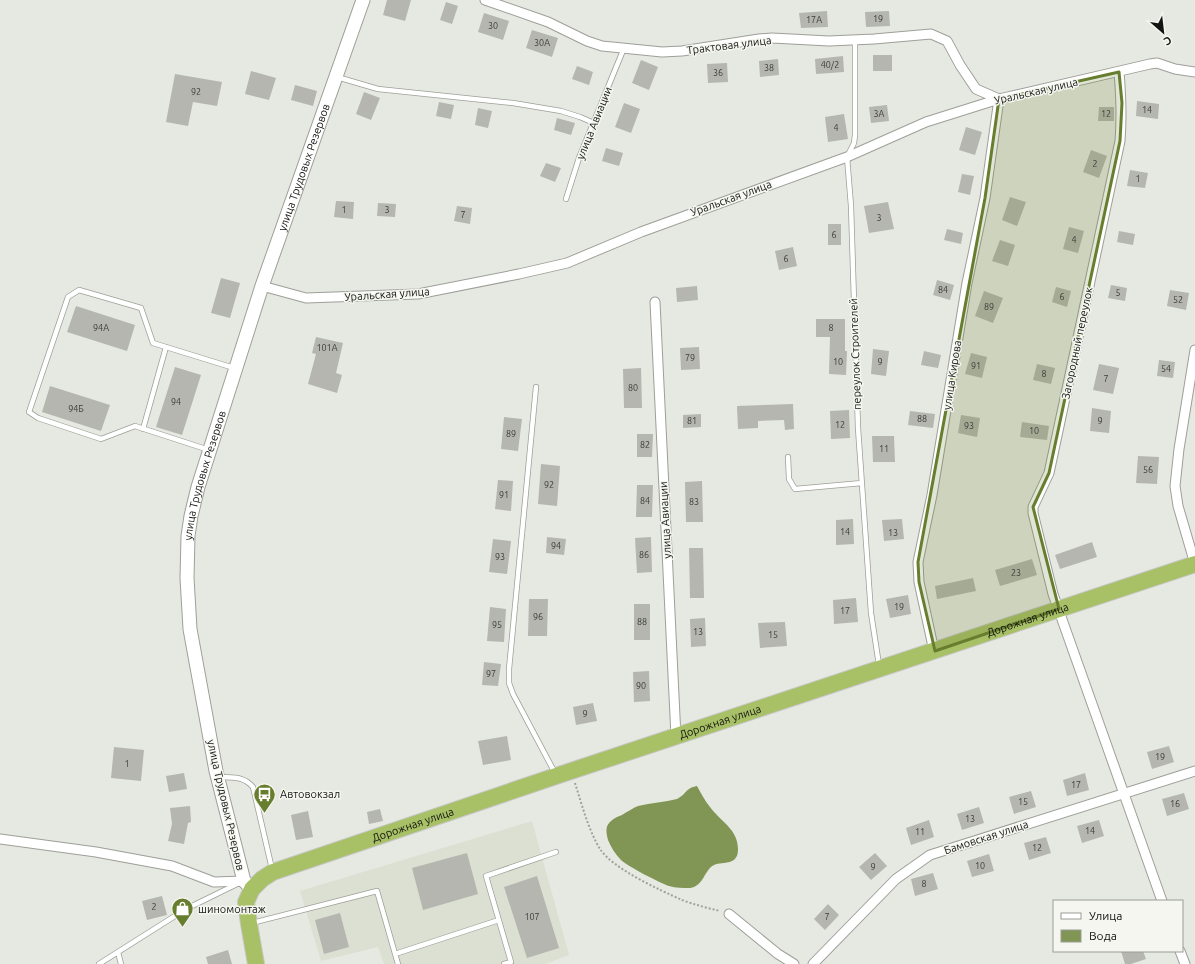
<svg xmlns="http://www.w3.org/2000/svg" width="1195" height="964" viewBox="0 0 1195 964" font-family="Ubuntu,sans-serif">
<style>
.built{fill:#dbe0d2}
.water{fill:#819554}
.building{fill:#b4b6af}
.lines{fill:none;stroke-linecap:round;stroke-linejoin:round}
.service-casing{stroke:#9d9f98;stroke-width:6}
.minor-casing{stroke:#9d9f98;stroke-width:11}
.secondary-casing{stroke:#9d9f98;stroke-width:15}
.trunk-casing{stroke:#c7c7c6;stroke-width:18}
.path{stroke:#9fa19b;stroke-width:2;stroke-dasharray:2 2;stroke-linecap:butt}
.service{stroke:#fff;stroke-width:4.5}
.minor{stroke:#fff;stroke-width:9}
.secondary{stroke:#fff;stroke-width:13}
.trunk{stroke:#a8c066;stroke-width:16}
.marked{fill:#687e2f;fill-opacity:0.2;stroke:#687e2f;stroke-width:3;stroke-linejoin:round}
.labels{text-anchor:middle;stroke-width:3;stroke-linejoin:round;paint-order:stroke}
.number-label{font-size:9px;fill:#3c3c39}
.street-label{font-size:11px;fill:#141412;stroke:#f4f6ef}
.poi-label{font-size:11px;fill:#141412;stroke:#f4f6ef;text-anchor:start}
</style>
<rect width="100%" height="100%" fill="#e6e9e2"/>
<path class="built" d="M532,821L569,955L545,964H384L378,947L321,961L300,891Z"/>
<path class="water" d="M697,786C701,793 705,801 710,807C720,821 738,829 738,849C738,866 724,861 714,865C704,870 704,886 690,888C683,888 676,888 669,886C658,882 629,867 621,860C615,854 611,847 608,840C606,832 605,826 611,821C614,818 619,816 622,815C627,812 633,808 638,806C651,803 665,802 677,799C687,794 685,788 697,786Z"/>
<path class="building" d="M387,0H411L405,21L383,15Z
M446,2L458,6L452,24L440,20Z
M827,11L828,27L801,28L799,13Z
M889,11L890,26L866,27L865,12Z
M484,13L509,21L503,40L478,32Z
M532,30L558,38L552,57L526,48Z
M873,55H892V71H873Z
M843,56L844,72L816,74L815,59Z
M778,59L779,75L760,77L759,61Z
M641,60L658,67L649,90L632,83Z
M727,63L728,82L708,83L707,64Z
M577,66L593,72L589,85L572,79Z
M251,71L276,78L269,100L245,94Z
M175,74L222,82L217,106L193,102L188,126L166,122Z
M295,85L317,91L313,106L291,100Z
M364,92L380,98L371,120L356,114Z
M1137,101L1159,104L1158,119L1136,116Z
M439,102L454,105L451,119L436,116Z
M624,103L640,109L631,133L615,127Z
M887,105L889,121L871,123L869,107Z
M1099,107H1114V121H1098Z
M478,108L492,111L488,128L475,125Z
M844,114L848,139L828,142L825,117Z
M557,118L575,123L571,135L554,130Z
M966,127L982,132L975,155L959,150Z
M606,148L623,153L619,166L602,161Z
M1091,150L1107,156L1099,178L1083,172Z
M546,163L561,168L555,182L540,176Z
M1130,170L1148,173L1145,188L1127,186Z
M962,174L974,176L970,195L958,192Z
M1010,197L1026,202L1017,226L1002,220Z
M336,201L354,202L353,219L334,217Z
M888,202L894,229L869,233L864,206Z
M378,203L396,204L395,217L377,216Z
M457,206L472,208L470,224L454,221Z
M828,224H841V245H828Z
M1069,227L1084,231L1078,253L1063,249Z
M947,229L963,233L961,244L944,240Z
M1119,231L1135,234L1133,245L1117,242Z
M1000,240L1015,245L1008,266L992,261Z
M793,247L797,266L779,270L775,251Z
M221,278L240,283L230,318L211,313Z
M937,280L954,285L950,300L933,295Z
M1111,285L1127,288L1125,301L1108,298Z
M697,286L698,300L677,302L676,288Z
M1056,287L1071,291L1067,307L1052,302Z
M1170,290L1189,293L1186,310L1167,306Z
M984,291L1003,298L993,323L975,316Z
M76,306L135,325L127,351L67,332Z
M816,319H845V351H847L846,375L829,374L830,337H816Z
M316,337L343,343L336,373L342,375L337,393L308,384L316,354L312,353Z
M699,347L700,369L681,370L680,348Z
M873,349L889,351L886,376L871,374Z
M924,351L941,355L938,368L921,365Z
M971,353L987,357L982,378L965,374Z
M1159,360L1175,362L1173,378L1157,376Z
M1037,364L1055,368L1051,384L1033,380Z
M1099,364L1119,368L1113,394L1093,390Z
M175,367L201,375L182,435L156,427Z
M641,368L642,408H624L623,369Z
M50,386L110,405L101,431L42,412Z
M793,404L794,429L785,430L784,420L758,421V428L738,429L737,406Z
M1092,408L1111,411L1109,433L1090,431Z
M849,410L850,438L831,439L830,411Z
M910,411L935,414L933,428L908,425Z
M701,414V427L683,428V415Z
M961,415L980,418L977,437L958,433Z
M504,417L522,419L518,451L501,449Z
M1022,422L1049,426L1047,440L1020,437Z
M637,434H653L652,457H637Z
M872,436H894L895,462H873Z
M1138,456L1159,457L1157,484L1136,483Z
M541,464L560,466L557,506L538,504Z
M498,480L513,481L511,511L495,509Z
M702,481L703,522H686L685,482Z
M637,485H653L652,517H636Z
M853,519L854,544L836,545V520Z
M902,519L904,539L884,541L882,520Z
M547,537L566,539L564,555L546,553Z
M651,537L652,572L637,573L635,538Z
M493,539L511,541L507,574L489,572Z
M1092,542L1097,557L1060,569L1055,555Z
M689,548H703L704,598H690Z
M1032,559L1037,575L1000,586L995,570Z
M973,578L976,591L937,599L935,586Z
M908,595L911,614L890,618L886,599Z
M856,598L858,622L834,624L833,600Z
M529,599H548L547,636H528Z
M634,604H650V640H634Z
M490,607L506,609L504,642L487,641Z
M705,618L706,646L691,647L690,619Z
M785,622L787,646L760,648L758,623Z
M484,662L501,664L498,686L482,685Z
M649,671L650,701L634,702L633,672Z
M593,703L597,721L576,725L573,707Z
M507,736L511,760L483,765L478,741Z
M1169,746L1174,762L1152,769L1147,752Z
M114,747L144,750L141,781L111,778Z
M184,773L187,789L169,792L166,776Z
M1085,773L1089,790L1067,796L1063,780Z
M1031,791L1036,807L1014,814L1009,797Z
M1184,793L1189,809L1167,816L1162,799Z
M190,806L191,822L188,823L184,844L168,841L172,824L170,808Z
M979,807L984,823L962,830L957,814Z
M380,809L383,821L369,824L367,812Z
M308,811L313,837L296,840L291,815Z
M929,820L934,837L911,845L906,828Z
M1099,820L1104,836L1082,843L1077,826Z
M1046,837L1051,853L1029,860L1024,843Z
M467,853L478,894L423,910L412,868Z
M875,853L887,866L871,880L859,867Z
M989,854L994,871L972,877L967,861Z
M933,873L938,889L915,896L911,879Z
M537,876L559,948L527,958L504,887Z
M162,896L167,915L147,920L142,901Z
M828,904L839,915L825,930L814,919Z
M340,913L349,947L324,954L315,920Z
M228,950L232,964H208L206,957Z
M1121,951H1143L1146,959L1131,964H1125Z"/>
<g class="lines">
<defs>
<path id="service" d="M855,40V135L854,143L847,157L851,206L858,428L871,613L879,665
M337,77L378,89L513,103L561,111L580,117L594,123
M566,199L579,158L624,48
M536,387L509,669V683L513,694L555,773
M143,429L166,347
M209,450L135,426L101,439L38,418L29,412L68,297L79,290L141,308L153,343L234,368
M788,457L789,479L795,489L862,483
M220,777C234,778 243,776 253,787L272,869
M252,923L377,891L398,964
M118,952L121,964
M395,954L499,920
M99,964L186,909L239,883
M504,964L511,962L486,876L556,852"/>
<path id="minor" d="M485,0L548,22L587,41L602,46L662,52L682,51L759,39L772,38L829,41L874,39L931,34L947,41L960,65L976,89L999,99L985,198L967,283L932,495L918,562L919,582L934,651
M1119,72C1121,95 1122,117 1120,141L1049,473L1033,507V513L1053,594L1162,901
M262,286L306,298L418,294L519,274L567,263L641,232L847,157L926,122L999,99L1150,64L1157,63L1175,69L1195,72
M655,302L676,737
M1195,564L1178,506L1175,486L1179,449L1195,350
M0,839L96,852L172,866L214,882L244,881
M729,914L778,954L794,964
M1180,951L1185,964
M813,964L896,879L930,855L1195,771"/>
<g id="secondary">
<path id="s1" d="M252,889L244,881L216,771L190,629L187,578L188,536L191,516L198,487L262,286L363,0"/>
</g>
<g id="trunk">
<path id="s2" d="M256,964L249,924L246,902L252,889L262,879L273,872L562,774L1195,564"/>
</g>
</defs>
<use href="#service" class="service-casing"/>
<use href="#minor" class="minor-casing"/>
<use href="#secondary" class="secondary-casing"/>
<use href="#trunk" class="trunk-casing"/>
<path class="path" d="M575,783C582,805 588,829 600,849C613,869 660,890 682,900C695,905 708,908 720,911"/>
<use href="#service" class="service"/>
<use href="#minor" class="minor"/>
<use href="#secondary" class="secondary"/>
<use href="#trunk" class="trunk"/>
</g>
<path class="marked" d="M1119,72L1122,103L1120,141L1049,473L1033,507L1059,609L935,651L919,582L918,562L985,198L999,99Z"/>
<defs>
<symbol id="bus-pin" viewBox="-11 -11 22 30"><path d="M0 17L-7.5 6A9.5 9.5 0 1 1 7.5 6Z" fill="#687e2f" stroke="#f4f6ef"/><path d="M-5-6H5V4H4V6H2V4H-2V6H-4V4H-5ZM-3.5-4V0h7V-4ZM-3.5 1.2v1.5H-2V1.2ZM2 1.2v1.5H3.5V1.2Z" fill="#fff"/></symbol>
<symbol id="shop-pin" viewBox="-11 -11 22 30"><path d="M0 17L-7.5 6A9.5 9.5 0 1 1 7.5 6Z" fill="#687e2f" stroke="#f4f6ef"/><path d="M-5-2.5h2.3a2.7 3.5 0 0 1 5.4 0H5L5.5 6h-11ZM-1.5-2.5h3a1.5 2.3 0 0 0-3 0Z" fill="#fff"/></symbol>
</defs>
<g fill-rule="evenodd">
<use href="#bus-pin" x="252" y="782" width="25" height="34"/>
<use href="#shop-pin" x="170" y="896" width="25" height="34"/>
</g>
<g class="labels">
<g class="number-label">
<text x="878" y="22">19</text>
<text x="814" y="23">17А</text>
<text x="493" y="29">30</text>
<text x="542" y="46">30А</text>
<text x="830" y="68">40/2</text>
<text x="769" y="71">38</text>
<text x="718" y="76">36</text>
<text x="196" y="95">92</text>
<text x="1147" y="113">14</text>
<text x="879" y="117">3А</text>
<text x="1106" y="117">12</text>
<text x="836" y="131">4</text>
<text x="1095" y="167">2</text>
<text x="1138" y="182">1</text>
<text x="344" y="213">1</text>
<text x="387" y="213">3</text>
<text x="463" y="218">7</text>
<text x="879" y="221">3</text>
<text x="834" y="238">6</text>
<text x="1074" y="243">4</text>
<text x="786" y="262">6</text>
<text x="943" y="293">84</text>
<text x="1118" y="296">5</text>
<text x="1062" y="300">6</text>
<text x="1178" y="303">52</text>
<text x="989" y="310">89</text>
<text x="101" y="331">94А</text>
<text x="831" y="331">8</text>
<text x="327" y="351">101А</text>
<text x="690" y="361">79</text>
<text x="838" y="365">10</text>
<text x="880" y="365">9</text>
<text x="976" y="369">91</text>
<text x="1166" y="372">54</text>
<text x="1044" y="377">8</text>
<text x="1106" y="382">7</text>
<text x="633" y="391">80</text>
<text x="176" y="405">94</text>
<text x="76" y="412">94Б</text>
<text x="922" y="422">88</text>
<text x="692" y="424">81</text>
<text x="1100" y="424">9</text>
<text x="840" y="428">12</text>
<text x="969" y="429">93</text>
<text x="1034" y="434">10</text>
<text x="511" y="437">89</text>
<text x="645" y="448">82</text>
<text x="884" y="452">11</text>
<text x="1148" y="473">56</text>
<text x="549" y="488">92</text>
<text x="504" y="498">91</text>
<text x="645" y="504">84</text>
<text x="694" y="505">83</text>
<text x="845" y="535">14</text>
<text x="893" y="536">13</text>
<text x="556" y="549">94</text>
<text x="644" y="558">86</text>
<text x="500" y="560">93</text>
<text x="1016" y="576">23</text>
<text x="899" y="610">19</text>
<text x="845" y="614">17</text>
<text x="538" y="620">96</text>
<text x="642" y="625">88</text>
<text x="497" y="628">95</text>
<text x="698" y="635">13</text>
<text x="773" y="638">15</text>
<text x="491" y="677">97</text>
<text x="641" y="689">90</text>
<text x="585" y="717">9</text>
<text x="1160" y="760">19</text>
<text x="127" y="767">1</text>
<text x="1076" y="788">17</text>
<text x="1023" y="805">15</text>
<text x="1175" y="807">16</text>
<text x="970" y="822">13</text>
<text x="1090" y="834">14</text>
<text x="920" y="835">11</text>
<text x="1037" y="851">12</text>
<text x="980" y="869">10</text>
<text x="873" y="870">9</text>
<text x="924" y="887">8</text>
<text x="154" y="910">2</text>
<text x="532" y="920">107</text>
<text x="827" y="920">7</text>
</g>
<g class="street-label">
<text transform="translate(729 45) rotate(-7)" y="4">Трактовая улица</text>
<text transform="translate(1036 91) rotate(-13)" y="4">Уральская улица</text>
<text transform="translate(594 123) rotate(-68)" y="4">улица Авиации</text>
<text dy="4" stroke="none"><textPath href="#s1" startOffset="749">улица Трудовых Резервов</textPath></text>
<text transform="translate(731 198) rotate(-20)" y="4">Уральская улица</text>
<text transform="translate(387 294) rotate(-4)" y="4">Уральская улица</text>
<text transform="translate(1077 343) rotate(-78)" y="4">Загородный переулок</text>
<text transform="translate(855 354) rotate(-92)" y="4">переулок Строителей</text>
<text transform="translate(952 375) rotate(-81)" y="4">улица Кирова</text>
<text dy="4" stroke="none"><textPath href="#s1" startOffset="425">улица Трудовых Резервов</textPath></text>
<text transform="translate(665 520) rotate(-93)" y="4">улица Авиации</text>
<text dy="4" stroke="none"><textPath href="#s2" startOffset="900">Дорожная улица</textPath></text>
<text dy="4" stroke="none"><textPath href="#s2" startOffset="576">Дорожная улица</textPath></text>
<text transform="translate(226 805) rotate(77)" y="4">улица Трудовых Резервов</text>
<text dy="4" stroke="none"><textPath href="#s2" startOffset="252">Дорожная улица</textPath></text>
<text transform="translate(986 837) rotate(-18)" y="4">Бамовская улица</text>
</g>
<g class="poi-label">
<text x="280" y="798">Автовокзал</text>
<text x="198" y="913">шиномонтаж</text>
</g>
</g>
<rect x="1053" y="900" width="130" height="52" fill="#f4f6ef" stroke="#9a9c97"/>
<rect x="1061" y="913" width="20" height="6" fill="#ffffff" stroke="#9a9c97"/>
<text x="1089" y="920" font-size="12" fill="#141412">Улица</text>
<rect x="1061" y="930" width="20" height="12" fill="#819554" stroke="#9a9c97"/>
<text x="1089" y="940" font-size="12" fill="#141412">Вода</text>
<g transform="translate(1163 32) rotate(152)" stroke="#f4f6ef" stroke-width="3" paint-order="stroke">
<path d="M0-3L7 15L0 10L-7 15Z" fill="#141412"/>
<text y="-6" font-size="11" font-weight="bold" text-anchor="middle" fill="#141412">С</text>
</g>
</svg>
